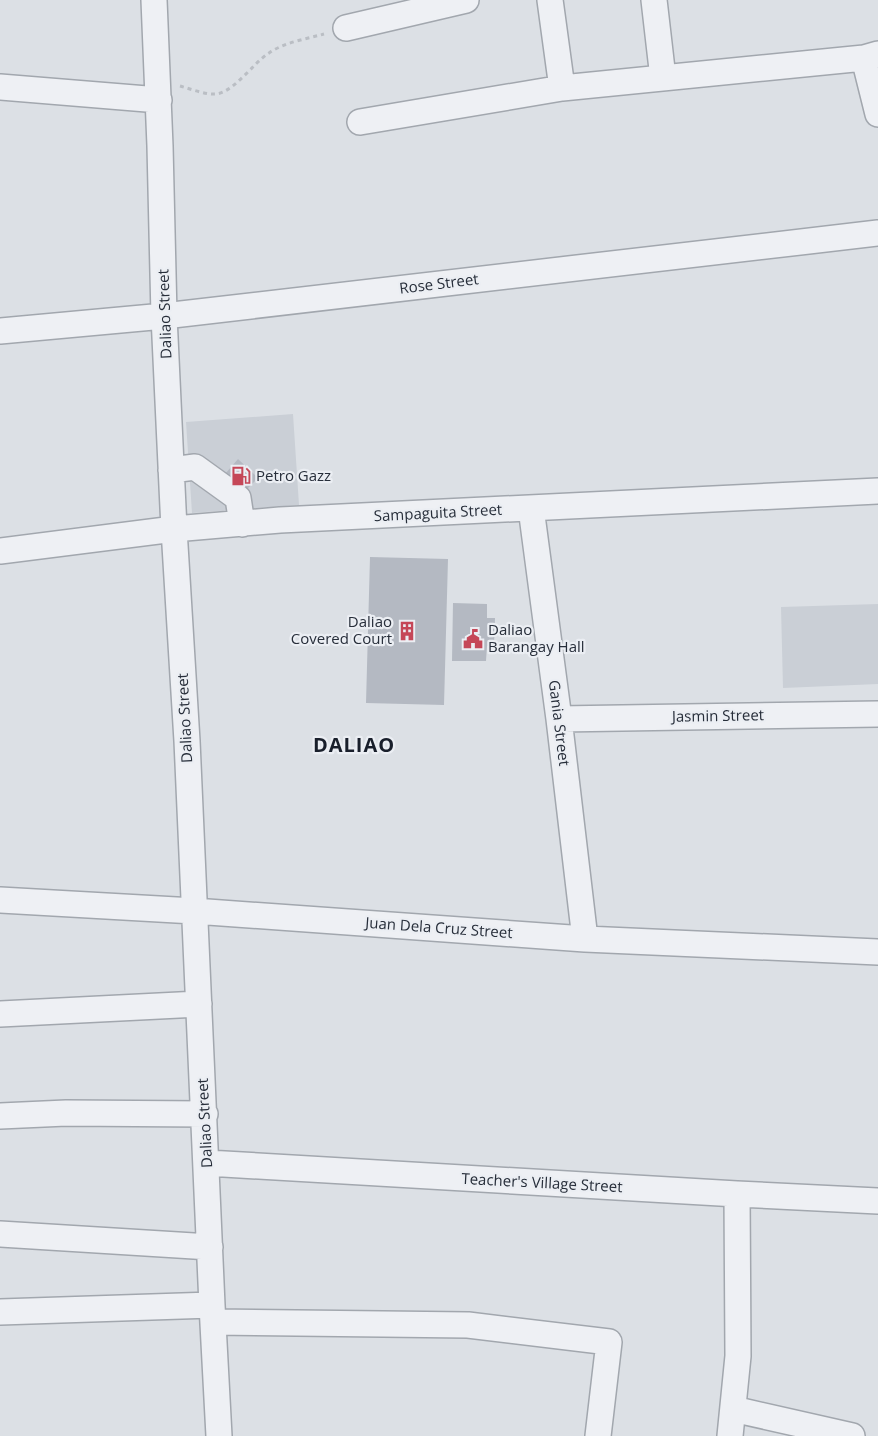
<svg xmlns="http://www.w3.org/2000/svg" width="878" height="1436" viewBox="0 0 878 1436" font-family="'Open Sans',sans-serif">
<style>
.built{fill:#cacfd6}
.building{fill:#b4b9c2}
.lines{fill:none;stroke-linecap:round;stroke-linejoin:round}
.minor-casing{stroke:#a2a7ae;stroke-width:28}
.path{stroke:#babec4;stroke-width:3;stroke-dasharray:4 4;stroke-linecap:butt}
.minor{stroke:#eef0f4;stroke-width:25}
.labels{text-anchor:middle;stroke-width:4.5;stroke-linejoin:round;paint-order:stroke}
.street-label{font-size:15px;fill:#272e3a;stroke:#ebeef3}
.poi-label{font-size:15px;fill:#272e3a;stroke:#ebeef3;text-anchor:start}
.district-label{font-size:20px;font-weight:bold;letter-spacing:1px;fill:#191f2b;stroke:#ebeef3}
</style>
<rect width="100%" height="100%" fill="#dce0e5"/>
<path class="built" d="M293,414L299,505L192,513L186,422Z
M878,604V684L783,688L781,607Z"/>
<path class="building" d="M238,459L258,478L244,492L225,474Z
M370,557L448,559L444,705L366,703Z
M453,603L487,604V618H495L494,646H487L486,661H452Z"/>
<g class="lines">
<defs>
<path id="minor" d="M154,0L160,146L164,316L174,529L187,741L212,1305L219,1436
M550,0L562,88
M654,0L663,78
M346,28L466,0
M864,58L878,114
M0,87L159,100
M360,122L562,88L864,58L878,54
M0,331L164,316L878,233
M171,470L195,467L238,498L242,524
M531,508L559,719L585,939
M0,551L174,529L280,520L878,491
M559,719L878,714
M0,900L194,911L585,939L878,952
M0,1014L199,1004
M0,1116L66,1113L205,1114
M207,1163L737,1194L878,1201
M0,1234L210,1247
M0,1312L212,1305
M213,1322L468,1325L609,1342L598,1436
M733,1409L852,1436
M730,1436L738,1356L737,1194"/>
</defs>
<use href="#minor" class="minor-casing"/>
<path class="path" d="M180,86C191,89 203,94 214,94C232,95 254,62 269,53C285,42 306,39 324,34"/>
<use href="#minor" class="minor"/>
</g>
<defs>
<symbol id="fuel-bare" viewBox="-9 -9 18 18"><path d="M-5.5-6h7V0h2V4h1.3V-2.5L3-4.5l.8-.8L6-3V5H2.5V1h-1V6h-7ZM-4.2-4.7v3.2H.2V-4.7Z" fill="#c54758" stroke="#ebeef3" stroke-width="2.5" paint-order="stroke"/></symbol>
<symbol id="building-bare" viewBox="-9 -9 18 18"><path d="M-4-6H4V6H1V3H-1V6H-4ZM-2.5-4.3h1.7v1.8h-1.7ZM.8-4.3h1.7v1.8H.8ZM-2.5-1h1.7V.8h-1.7ZM.8-1h1.7V.8H.8Z" fill="#c54758" stroke="#ebeef3" stroke-width="2.5" paint-order="stroke"/></symbol>
<symbol id="civic-bare" viewBox="-9 -9 18 18"><path d="M-.6-6.5H3V-4.5H.6V-3L4-1V1h2V6H-6V1h2V-1L-.6-3ZM-1.2 2.5V6h2.4V2.5Z" fill="#c54758" stroke="#ebeef3" stroke-width="2.5" paint-order="stroke"/></symbol>
</defs>
<g fill-rule="evenodd">
<use href="#fuel-bare" x="227" y="462" width="28" height="28"/>
<use href="#building-bare" x="393" y="617" width="28" height="28"/>
<use href="#civic-bare" x="459" y="625" width="28" height="28"/>
</g>
<g class="labels">
<g class="street-label">
<text transform="translate(439 284) rotate(-7)" y="5">Rose Street</text>
<text transform="translate(165 314) rotate(-92)" y="5">Daliao Street</text>
<text transform="translate(438 513) rotate(-3)" y="5">Sampaguita Street</text>
<text transform="translate(718 716) rotate(-1)" y="5">Jasmin Street</text>
<text transform="translate(185 718) rotate(-93)" y="5">Daliao Street</text>
<text transform="translate(559 723) rotate(83)" y="5">Gania Street</text>
<text transform="translate(439 928) rotate(4)" y="5">Juan Dela Cruz Street</text>
<text transform="translate(205 1123) rotate(-93)" y="5">Daliao Street</text>
<text transform="translate(542 1183) rotate(3)" y="5">Teacher's Village Street</text>
</g>
<g class="poi-label">
<text x="256" y="481">Petro Gazz</text>
<text x="392" y="627" text-anchor="end">Daliao<tspan x="392" dy="17">Covered Court</tspan></text>
<text x="488" y="635">Daliao<tspan x="488" dy="17">Barangay Hall</tspan></text>
</g>
<g class="district-label">
<text x="354" y="752">DALIAO</text>
</g>
</g>
</svg>
